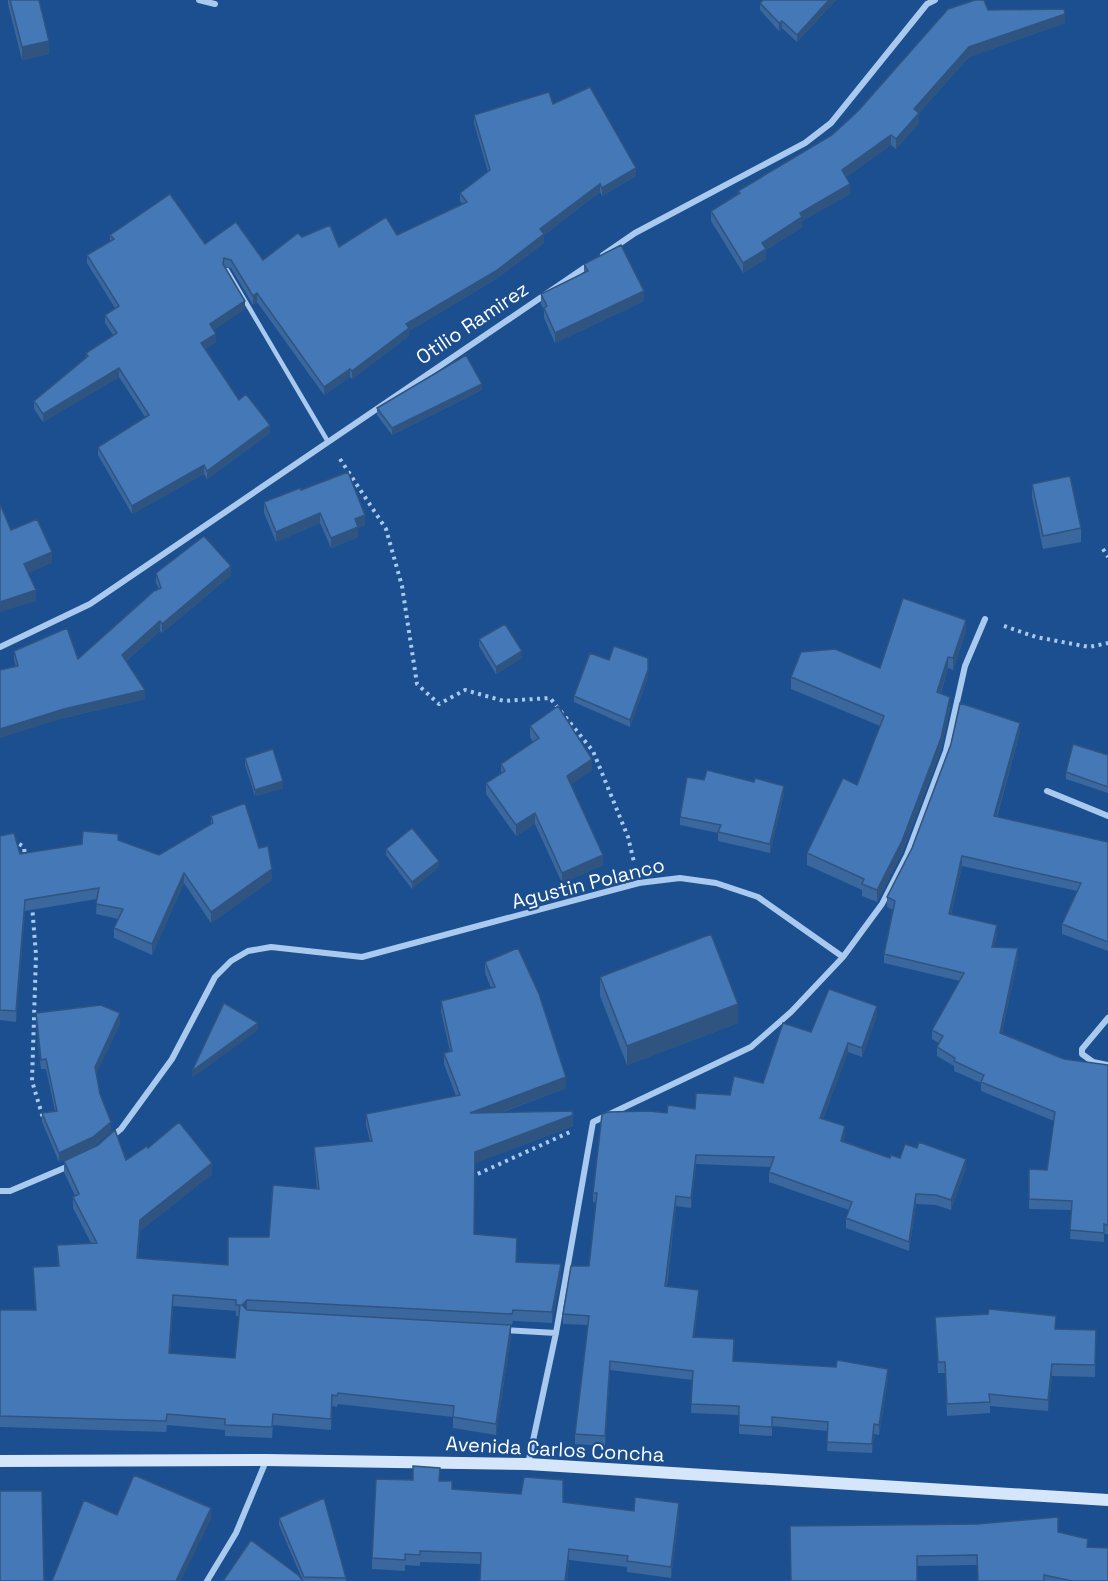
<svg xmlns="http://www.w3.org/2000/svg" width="1108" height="1581" viewBox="0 0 1108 1581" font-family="'Space Grotesk',sans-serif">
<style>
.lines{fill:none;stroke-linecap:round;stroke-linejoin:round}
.path{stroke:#a9c9ee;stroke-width:4;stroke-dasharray:3 4.5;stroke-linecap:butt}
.lane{stroke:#a9c9ee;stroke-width:4.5}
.street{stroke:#a9c9ee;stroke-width:6}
.secondary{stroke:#d6e6fa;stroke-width:12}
.wall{fill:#3a679d;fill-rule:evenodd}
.shaded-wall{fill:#305480}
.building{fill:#4478b7;stroke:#305480;stroke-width:1.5;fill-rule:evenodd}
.labels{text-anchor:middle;stroke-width:4.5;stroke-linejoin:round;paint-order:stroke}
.street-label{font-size:20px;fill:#fff;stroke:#1b4f8f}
</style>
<rect width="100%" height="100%" fill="#1b4f8f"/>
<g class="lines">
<path class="path" d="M340,459L386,529L402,586L417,684L439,704L465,690L504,701L550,698L593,751L628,837L634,862
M1103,549L1108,557
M1004,626L1036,637L1089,647L1108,643
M13,840L24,847L25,856
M32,905L36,955L32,1081L43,1118
M471,1177L570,1132"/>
<path class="lane" d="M227,270L327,440"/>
<path class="street" d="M199,0L215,4
M603,255L635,233L805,143L831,123L927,4L935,0
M0,647L90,604L590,264
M1047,791L1108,816
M1108,1018L1082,1049V1054L1093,1062L1108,1065
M110,1138L121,1129L172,1059L215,977L231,961L248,951L271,947L362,957L639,883L680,878L716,883L758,897L843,957
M0,1191H10L69,1166
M503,1330L556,1333
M528,1464L556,1333L593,1122L751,1047L791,1012L843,957L882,904L907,855L946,751L965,666L985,619
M207,1581L236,1533L266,1461"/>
<path class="secondary" d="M0,1461L266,1460L528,1464L1108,1500"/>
</g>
<path class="wall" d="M8,0H39L49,54L22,60L8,4Z
M763,0H836L797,42L782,28L779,31L760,10V3Z
M988,10L1065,23L969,57L919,113V123L896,149L891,145L846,177L850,194L802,221V227L766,250V259L743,273L711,221V211L738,194V191L832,135Z
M553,104L636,176L602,196L600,192L544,235V243L496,279L409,331V336L352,379L350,377L324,395L257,302L253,305L231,268L225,267L245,309L213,330L216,342L205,349L239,400L270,433L207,479L204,474L132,514L98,455V447L145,417L119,377L43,422L34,409V401L86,357V353L113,335L105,323V315L115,308L87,263V255L110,241V235L205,244L263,260L302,237L339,247L397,235L463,205L460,201V193L488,172L474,123V115Z
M584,264L644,301L555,343L544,318V310L541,304V294L584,273Z
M482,390L392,435L377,415V408Z
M1032,484L1081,528V542L1043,549L1032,497Z
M301,490L365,525L358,528V537L331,548L320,523L276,542L264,513V502Z
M156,573L231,575L162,633L160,631L126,661L145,699L64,718L16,667L14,660V651L78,659L159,589L156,583Z
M966,631L953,670L948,668L941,693L950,708L941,750L902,853L877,902L862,896V890L807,865V853L857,785L880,726L791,689V677L880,668Z
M479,639L522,658L496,674L479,646Z
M648,677L630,727L574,702V696Z
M530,726L592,770L571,784L603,865L562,883L535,824L516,836L486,794V783L501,773V764L533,742L530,737Z
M1020,732L997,817L1108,842V951L1062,934V924L1077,891L962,866L951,915L997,934L994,947L1018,958L1002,1033L1064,1059L1108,1065V1234H1104V1242L1070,1239L1072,1210L1029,1209V1169L1047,1170L1054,1121L981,1091V1083L954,1071V1066L937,1056V1047L939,1043L932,1039V1030L960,981L884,963V954L893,910L887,907V897L912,848L951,744Z
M1108,755V793L1066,779V772Z
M245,758L283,788L255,796L245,765Z
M784,794L770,853L718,841V833L680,825V817Z
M211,816L259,848L272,880L211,923L184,883L152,955L114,938V928L118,919L96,914L97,899L25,911L16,1022L0,1020V836L20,854L118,840L159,855L211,825Z
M386,849L439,867L412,889L386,855Z
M485,962L566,1088L501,1113L573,1126L475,1163L474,1234L517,1249L516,1262L561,1275L552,1323L513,1321L512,1325H511V1336L496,1435L453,1428V1417L338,1404L337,1407L332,1406L331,1430L273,1425L272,1438L225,1436V1430L167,1425L166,1432L0,1427V1310H35L33,1267L58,1266L57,1245L91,1243L73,1208V1197L75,1196L64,1172V1161L126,1160L148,1148L212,1174L140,1231L138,1258L228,1265L269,1237L317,1189L314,1158V1147L370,1141L366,1125V1114L456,1096L444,1064V1053L450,1051L441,1012V1001L491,988L485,973ZM173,1306L236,1311V1316H239L235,1358L170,1353Z
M600,977L738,1023L627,1065L600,996Z
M36,1013L120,1023L96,1074L100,1094L111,1131L93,1147L59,1162L42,1122V1113L55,1111L46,1069H41L36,1022Z
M877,1015L862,1057L848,1052L823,1119L845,1136L843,1142L890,1158H900L966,1168L951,1210L936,1205L916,1204L909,1251L846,1228V1218L849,1210L769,1182V1172L771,1167L696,1164L691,1208L676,1206L667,1286L699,1299L694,1337L733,1361L888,1378L879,1435L874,1434L872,1453L827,1451L828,1431L772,1426V1436L739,1434V1415L691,1413L692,1380L610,1370L605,1446L575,1444V1434L588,1325L563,1324V1314L589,1266L596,1203L593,1202V1193L667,1113L695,1109L763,1083L811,1032Z
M935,1317L1056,1329L1096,1330L1095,1377L1052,1376L1048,1411L990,1406V1413L947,1416L945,1373H938Z
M413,1480L440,1481L452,1489L634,1511L679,1514L671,1578L627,1572V1567L569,1560L567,1581H480V1564L420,1562V1566L405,1565V1571L372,1569V1558Z
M279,1518L346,1578V1581H303L279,1525Z
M790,1526L1058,1532L1088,1547L1108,1581H978L977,1565L917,1566Z"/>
<path class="shaded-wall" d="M829,0H836L797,42V35Z
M1065,14V23L969,57L919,113V123L896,149V139L914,109L969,47Z
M782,21V28L779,31V23Z
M49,41V54L22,60V47Z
M891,135V145L842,180V170Z
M636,168V176L602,196V188Z
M600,184V192L544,235V243L496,279L409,331V336L352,379V371L406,324L540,229Z
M850,184V194L802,221V227L766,250V259L743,273V263L762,243L800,213Z
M644,291V301L555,343V333Z
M257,293V302L253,305V296Z
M245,301V309L210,333V324Z
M216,334V342L201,351V343Z
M119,368V377L43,422V414Z
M350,369V377L324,395V387Z
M482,384V390L392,435V428Z
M270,425V433L207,479V471Z
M204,465V474L132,514V506Z
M320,513V523L276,542V532Z
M365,515V525L358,528V537L331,548V538L355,519Z
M52,552V563L24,575V564Z
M231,566V575L162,633V624Z
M36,590V601L0,612V602Z
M966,620V631L953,670V658Z
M160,621V631L122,664V655Z
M522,651V658L496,674V667Z
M948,657V668L937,704V692Z
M648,670V677L630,727V720Z
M145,690V699L64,718L0,738V729L64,709Z
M950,697V708L941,750L902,853L877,902V890Z
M1020,723V732L994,825V816Z
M592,759V770L567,787V776Z
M283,781V788L255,796V790Z
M784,786V794L770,853V844Z
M535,813V824L516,836V825Z
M603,855V865L562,883V873Z
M962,856V866L949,923V914Z
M439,861V867L412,889V882Z
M272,869V880L211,923V912Z
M184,873V883L152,955V944Z
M25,900V911L16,1022V1011Z
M997,925V934L992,956V947Z
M1018,948V958L1000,1042V1033Z
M738,1004V1023L627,1065V1046Z
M877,1006V1015L862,1057V1048Z
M120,1013V1023L95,1077V1067Z
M258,1023V1030L192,1078V1071Z
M848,1043V1052L820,1127V1118Z
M566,1077V1088L470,1124V1113Z
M573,1115V1126L475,1163V1152Z
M111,1122V1131L93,1147L59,1162V1153Z
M845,1126V1136L841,1151V1141Z
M696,1155V1164L691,1208V1198Z
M966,1159V1168L951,1210V1200Z
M212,1163V1174L140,1231L137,1269L140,1220Z
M916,1194V1204L909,1251V1242Z
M676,1196V1206L665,1295V1286Z
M561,1264V1275L552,1323V1312Z
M699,1290V1299L693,1347V1337Z
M173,1295V1306L169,1364V1353Z
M247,1300V1311L242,1305Z
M511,1325V1336L496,1435V1424Z
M610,1361V1370L605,1446V1436Z
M1052,1364V1376L1048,1411V1400Z
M888,1369V1378L879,1435V1425Z
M874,1424V1434L872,1453V1444Z
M679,1503V1514L671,1578V1567Z
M211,1508V1519L181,1581H176Z
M569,1549V1560L567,1581H565Z"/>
<path class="building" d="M10,0H39L49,41L22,47Z
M763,0H829L797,35L782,21L779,23L760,3Z
M975,0H984L988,10L1064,9L1065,14L969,47L914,109L919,113L896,139L891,135L842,170L850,184L800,213L802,217L762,243L766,249L743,263L711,211L740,193L738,191L832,135L858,111L948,9Z
M590,87L636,168L602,188L600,184L540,229L544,234L496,271L406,324L409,328L352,371L350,369L324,387L257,293L253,296L231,260L224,258L223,264L245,301L210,324L216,334L201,343L239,400L246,394L270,425L207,471L204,465L132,506L98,447L149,415L119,368L43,414L34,401L88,356L86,353L117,333L105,315L119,306L87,255L114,239L110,235L170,194L205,244L236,222L263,260L298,233L302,237L330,225L339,247L386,217L397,235L467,202L460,193L490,170L474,115L549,92L553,104Z
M621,245L644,291L555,333L544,308L547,306L541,294L588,271L584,264Z
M466,355L482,384L392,428L377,408Z
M348,472L365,515L355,519L358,527L331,538L320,513L276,532L264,502L300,488L301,490Z
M1070,476L1081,528L1043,536L1032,484Z
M0,504L11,530L37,519L52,552L24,564L36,590L0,602Z
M204,536L231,566L162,624L160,621L122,655L145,690L64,709L0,729V670L18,666L14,651L67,628L78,659L154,591L161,588L156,573Z
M903,598L966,620L953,658L948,657L937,692L950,697L941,738L902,841L877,890L862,884L864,879L807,853L843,778L857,785L884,716L791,677L801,652L835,649L880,668Z
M505,624L522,651L496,667L479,639Z
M614,646L648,658V670L630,720L574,696L590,653L609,660Z
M960,703L1020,723L994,816L1108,842V942L1062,924L1081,883L962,856L949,914L997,925L992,947L1018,948L1000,1033L1064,1059L1108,1065V1225L1104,1224V1233L1070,1230L1072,1201L1029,1199V1169L1047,1170L1055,1112L981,1082L984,1075L954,1061L955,1058L937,1047L943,1036L932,1030L964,973L884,954L895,901L887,897L912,848L951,744Z
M558,706L592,759L567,776L603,855L562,873L535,813L516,825L486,783L505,771L501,764L539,738L530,726Z
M1073,744L1108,755V787L1066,772Z
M273,749L283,781L255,790L245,758Z
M707,770L754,782L755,778L784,786L770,844L718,832L721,825L680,817L687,777L704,780Z
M245,803L259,848L268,846L272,869L211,912L184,873L152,944L114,928L123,909L96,904L99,888L25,900L16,1011L0,1010V836L14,833L20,854L82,844L83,831L118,834V840L159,855L213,823L211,816Z
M412,828L439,861L412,882L386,849Z
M711,934L738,1004L627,1046L600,977Z
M518,948L539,994L566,1077L470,1113L572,1111L573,1115L475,1152L474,1234L517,1238L516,1262L561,1264L552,1312L513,1310L512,1314L247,1300L242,1305L247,1310L511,1325L496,1424L453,1417L454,1406L338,1393L337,1396L332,1395L331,1419L273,1414L272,1427L225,1425V1419L167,1414L166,1421L0,1416V1310H36L33,1267L59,1266L57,1245L97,1243L73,1197L79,1194L64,1161L98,1145L115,1130L126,1160L147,1146L148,1148L179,1122L212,1163L140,1220L137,1258L228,1265V1237H269L273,1185L319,1189L314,1147L372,1141L366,1114L460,1095L444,1053L452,1051L441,1001L495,987L485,962ZM173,1295L236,1300V1305H240L235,1358L169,1353Z
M829,989L877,1006L862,1048L848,1043L820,1118L845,1126L841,1141L890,1158L891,1155L900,1158L905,1144L917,1148L919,1142L966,1159L951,1200L936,1195L916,1194L909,1242L846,1218L852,1202L769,1172L774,1157L696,1155L691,1198L676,1196L665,1286L699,1290L693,1337L734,1339L733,1361L836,1367L837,1360L888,1369L879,1425L874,1424L872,1444L827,1442L828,1422L772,1417V1427L739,1425V1406L691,1404L693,1371L610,1361L605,1436L575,1434L589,1316L563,1314L571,1266H589L597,1193H593L602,1114L608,1112L649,1111L667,1113L668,1105L695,1109L696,1093L730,1095L734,1076L763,1083L783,1023L811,1032Z
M224,1003L258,1023L192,1071Z
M101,1005L120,1013L95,1067L100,1094L111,1122L93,1137L59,1153L42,1113L57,1111L46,1059L41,1060L36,1013Z
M989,1309L1056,1316L1055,1329L1096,1330L1095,1365L1052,1364L1048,1400L989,1394L990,1402L947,1404L945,1362H938L935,1317L988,1314Z
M413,1466L440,1468L439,1481H452V1489L521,1494L524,1477L563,1480V1502L634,1511L635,1497L679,1503L671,1567L627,1561L628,1556L569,1549L565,1581H480L481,1553L420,1551V1555L405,1554V1560L372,1558L376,1479L413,1480Z
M134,1475L211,1508L176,1581H52L84,1500L117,1515Z
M0,1491H42L44,1581H0Z
M324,1498L346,1578L304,1577L279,1518Z
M1058,1517V1532L1088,1539L1087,1547L1108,1548V1581H1072L1044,1575V1581H978L977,1555L917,1556V1581H791L790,1526L977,1524Z
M251,1540L298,1575L303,1581H223Z"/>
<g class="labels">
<g class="street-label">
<text transform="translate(472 323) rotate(-34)" y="7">Otilio Ramirez</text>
<text transform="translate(588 883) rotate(-14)" y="7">Agustin Polanco</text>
<text transform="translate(555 1449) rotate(3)" y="7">Avenida Carlos Concha</text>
</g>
</g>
</svg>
